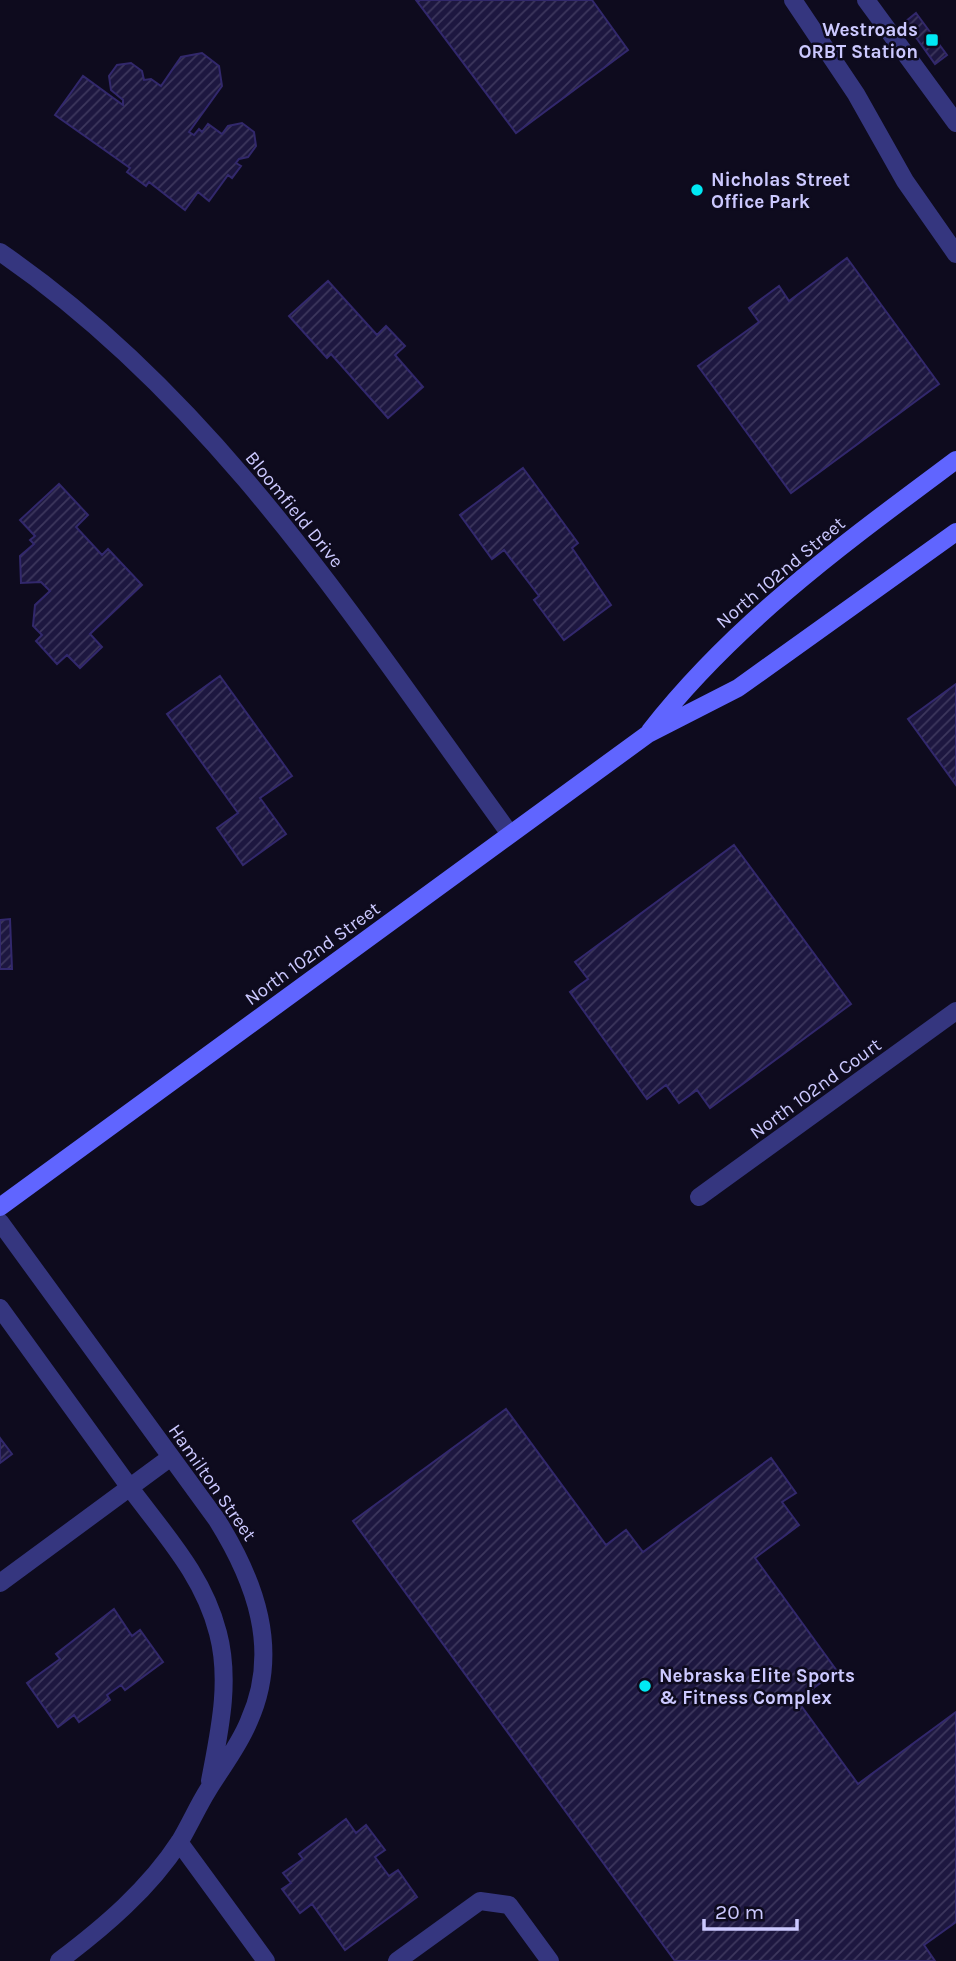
<svg xmlns="http://www.w3.org/2000/svg" width="956" height="1961" viewBox="0 0 956 1961" font-family="Karla,sans-serif">
<style>
.building{fill:url(#building-hatch);stroke:#32286c;stroke-width:2}
.lines{fill:none;stroke-linecap:round;stroke-linejoin:round}
.service{stroke:#35367f;stroke-width:18}
.minor{stroke:#35367f;stroke-width:18}
.tertiary{stroke:#35367f;stroke-width:18}
.secondary{stroke:#6065ff;stroke-width:18}
.poi-dot{fill:#00e9f4;stroke:#0e0b1e;stroke-width:2.5}
.labels{text-anchor:middle;stroke-width:5;stroke-linejoin:round;paint-order:stroke}
.poi-label{font-size:19px;font-weight:bold;fill:#ccc9ff;stroke:#0e0b1e;text-anchor:start}
.street-label{font-size:19px;fill:#ccc9ff;stroke:#0e0b1e}
</style>
<defs>
<pattern id="building-hatch" width="6" height="6" patternUnits="userSpaceOnUse" patternTransform="scale(1.75)"><rect width="6" height="6" fill="#1d1740"/><path d="M-1 1l2-2M0 6l6-6M5 7l2-2" fill="none" stroke="#3d375d"/></pattern>
</defs>
<rect width="100%" height="100%" fill="#0e0b1e"/>
<path class="building" d="M416,0H592L628,50L516,133Z
M916,13L947,55L935,64L905,22Z
M202,53L219,66L222,86L189,132L194,135L199,129L202,132L208,124L222,134L228,126L242,123L254,132L256,146L248,157L239,159L236,163L241,166L232,178L228,175L209,201L198,192L185,210L149,182L146,186L127,172L130,168L55,115L83,76L123,105V100L111,90L109,76L117,65L131,63L142,71L144,80L151,79L161,86L181,57Z
M847,258L939,384L791,493L698,366L759,322L749,308L779,286L789,301Z
M328,281L377,335L386,326L405,346L395,355L423,387L388,418L331,354L327,358L289,316Z
M523,468L578,543L572,548L611,605L564,640L534,600L539,596L504,550L492,559L460,515Z
M59,484L88,515L76,527L102,555L108,549L142,585L90,634L102,647L80,668L67,655L57,664L36,641L42,635L33,626L35,605L50,591L41,582L21,583L20,556L34,544L30,540L35,536L20,520Z
M220,676L292,776L260,798L286,834L243,865L217,828L238,813L167,714Z
M956,684V785L908,719Z
M734,845L851,1004L710,1108L697,1090L679,1103L666,1085L647,1099L570,992L588,979L575,962Z
M10,919L12,969H0V920Z
M506,1409L606,1545L626,1530L643,1552L771,1458L796,1493L782,1502L799,1525L755,1558L837,1671L797,1700L858,1784L956,1712V1922L924,1945L935,1961H675L353,1521Z
M0,1438L12,1454L0,1463Z
M114,1609L132,1636L140,1630L163,1662L125,1690L121,1685L107,1695L110,1700L79,1722L74,1715L58,1727L27,1683L60,1659L56,1654Z
M346,1819L356,1833L366,1825L385,1850L375,1857L389,1876L398,1870L417,1897L345,1950L312,1904L300,1913L282,1889L291,1883L283,1873L303,1859L299,1854Z"/>
<g class="lines">
<path class="service" d="M699,1197L956,1011"/>
<path class="minor" d="M0,252C216,400 359,626 510,834
M0,1222L217,1520C255,1581 281,1650 249,1721C239,1746 222,1767 208,1790C198,1806 190,1824 180,1841C149,1889 104,1927 59,1961
M0,1308C43,1367 85,1426 128,1485C163,1533 203,1574 218,1633C231,1682 219,1733 210,1781
M0,1583L171,1457
M179,1842L266,1961
M397,1961L480,1901L509,1905L550,1961"/>
<path class="tertiary" d="M793,0L856,94L905,181L956,254
M866,0L956,123"/>
<path class="secondary" d="M650,731C735,622 846,542 956,460
M0,1207L648,734L738,688L956,532"/>
</g>
<g class="poi-dot">
<rect x="925" y="33" width="14" height="14" rx="3.5"/>
<circle cx="697" cy="190" r="7"/>
<circle cx="645" cy="1686" r="7"/>
</g>
<g class="labels">
<g class="poi-label">
<text x="918" y="36" text-anchor="end">Westroads<tspan x="918" dy="22">ORBT Station</tspan></text>
<text x="711" y="186">Nicholas Street<tspan x="711" dy="22">Office Park</tspan></text>
<text x="659" y="1682">Nebraska Elite Sports<tspan x="659" dy="22">&amp; Fitness Complex</tspan></text>
</g>
<g class="street-label">
<text transform="translate(295 509) rotate(51)" y="7">Bloomfield Drive</text>
<text transform="translate(780 572) rotate(-40)" y="7">North 102nd Street</text>
<text transform="translate(312 953) rotate(-36)" y="7">North 102nd Street</text>
<text transform="translate(815 1088) rotate(-36)" y="7">North 102nd Court</text>
<text transform="translate(213 1482) rotate(55)" y="7">Hamilton Street</text>
</g>
</g>
<path d="M704 1919v10h93v-10" fill="none" stroke="#ccc9ff" stroke-width="3.5"/>
<text x="715" y="1919" font-size="21" fill="#ccc9ff" stroke="#0e0b1e" stroke-width="5" paint-order="stroke">20 m</text>
</svg>
